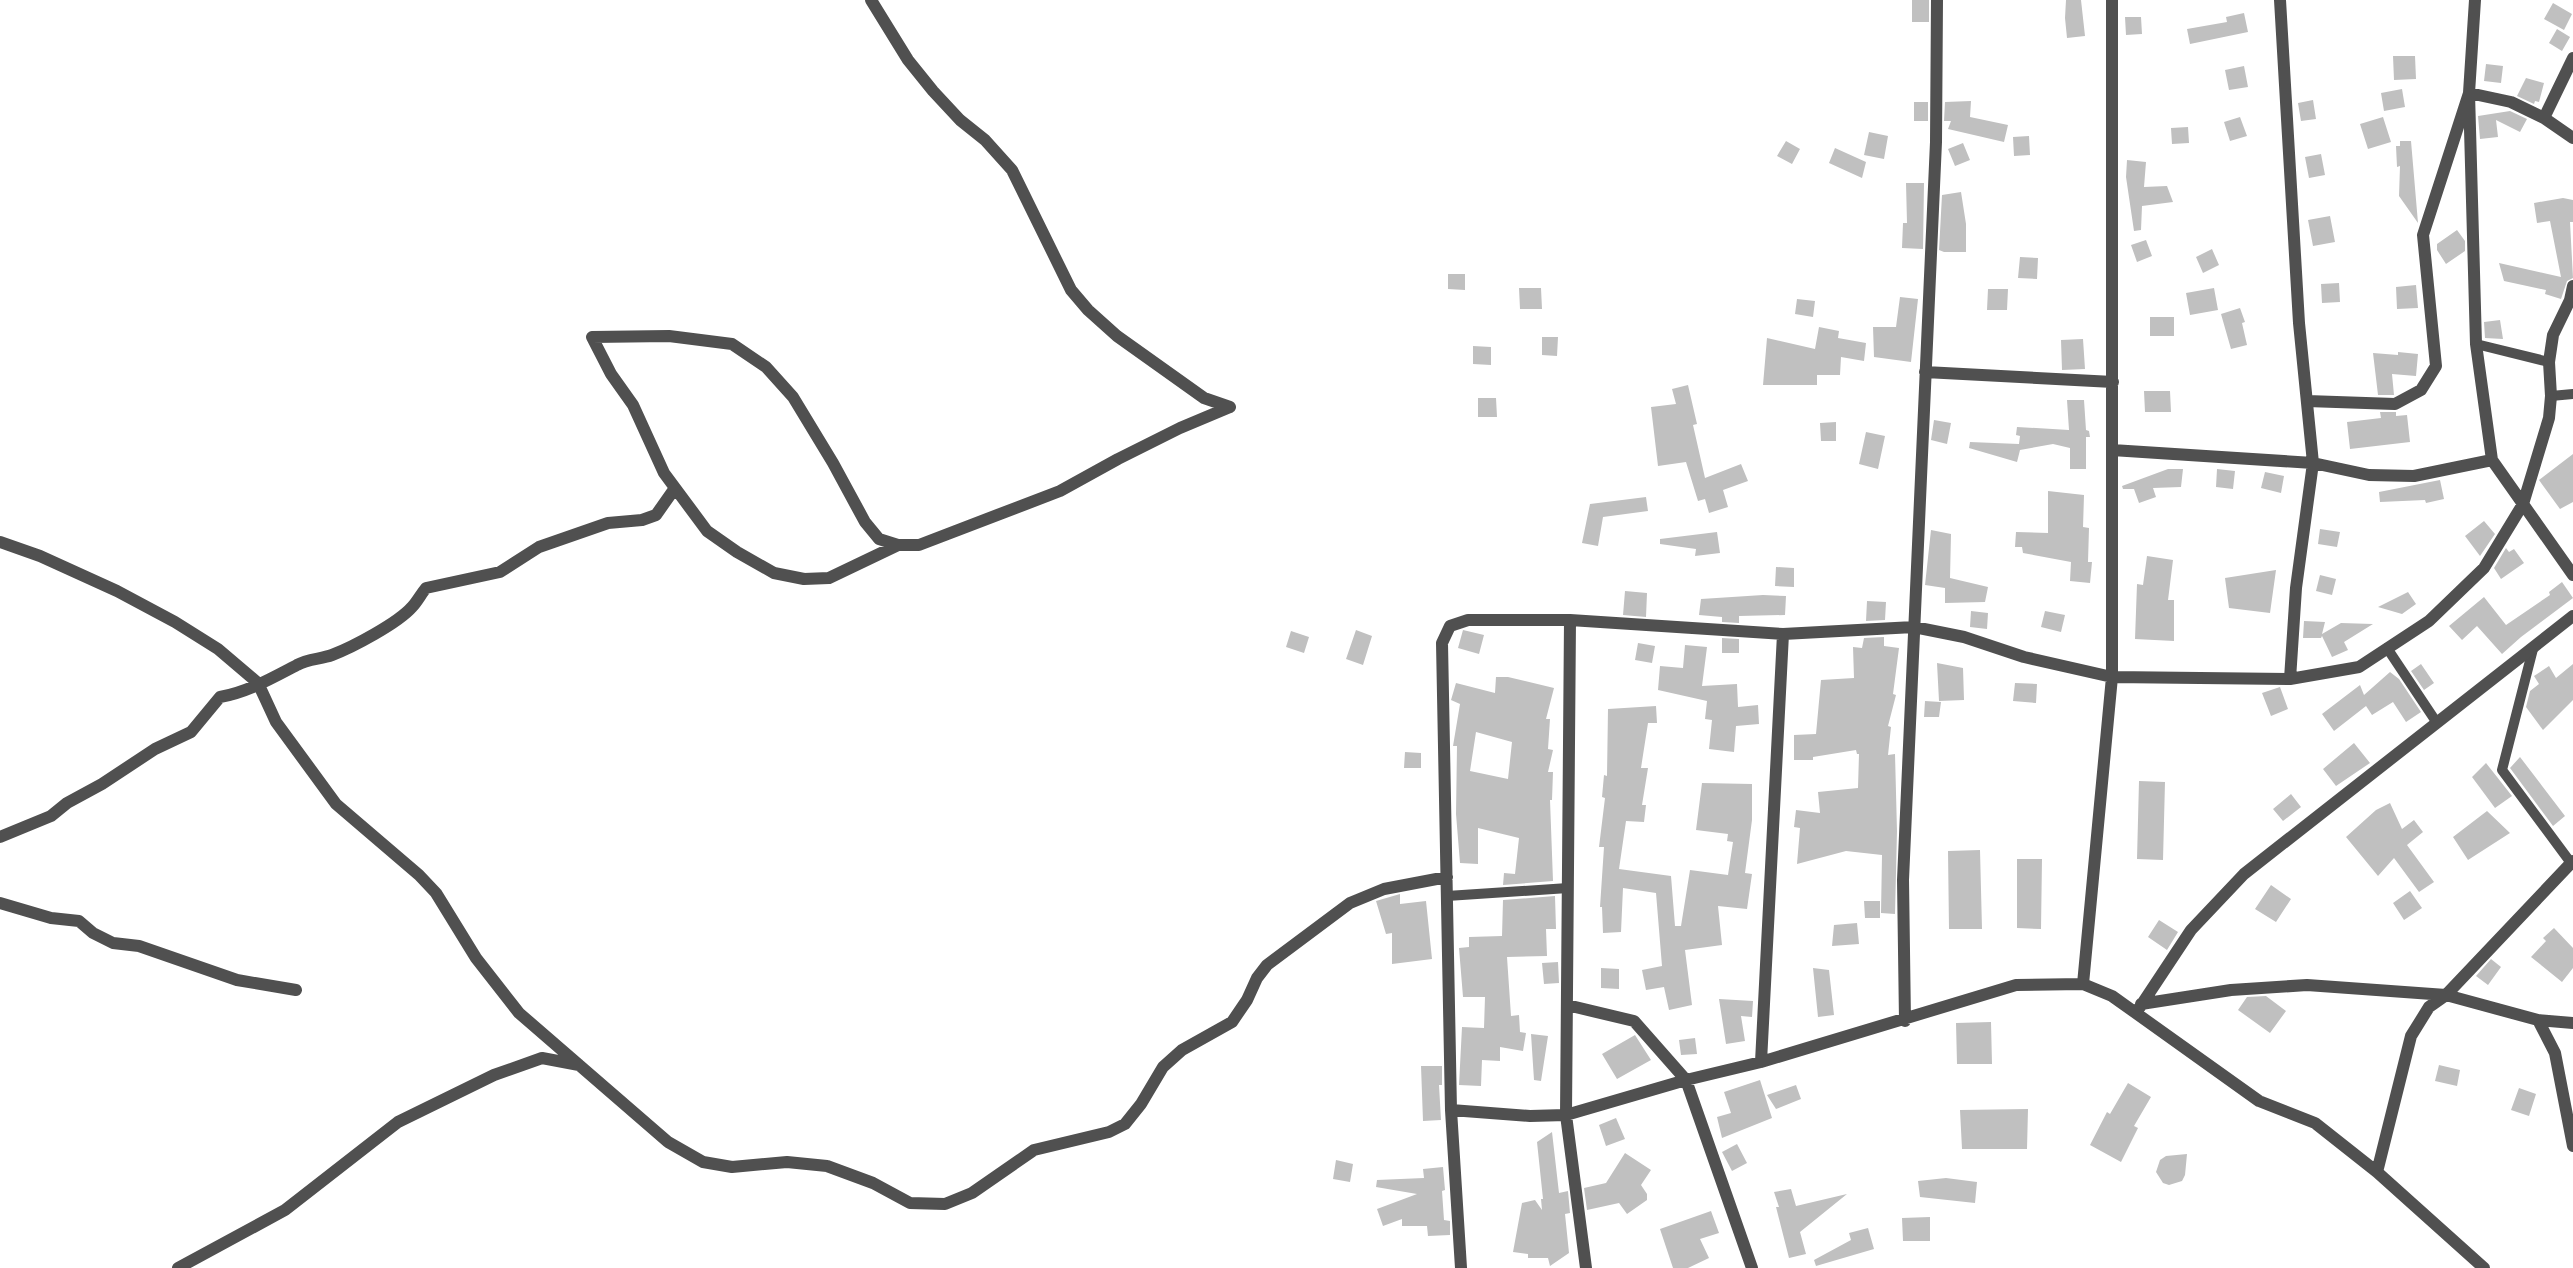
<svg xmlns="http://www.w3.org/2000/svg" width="2573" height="1268" viewBox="0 0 2573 1268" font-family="Raleway,sans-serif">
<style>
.building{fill:#c0c0c0;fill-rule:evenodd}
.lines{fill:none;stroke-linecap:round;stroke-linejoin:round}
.service{stroke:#505050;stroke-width:10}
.minor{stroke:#505050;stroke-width:12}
</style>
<rect width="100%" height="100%" fill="#fff"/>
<path class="building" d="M1912,0H1929V22H1912Z
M2066,0H2081L2085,36L2067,38L2065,18Z
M2553,3L2572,14L2564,30L2544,19Z
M2244,13L2248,32L2190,44L2187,29L2227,22L2226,17Z
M2125,17H2141L2142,34L2126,35Z
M2557,29L2570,37L2562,51L2549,43Z
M2393,56H2415L2416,79L2394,80Z
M2486,64L2503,66L2501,83L2484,81Z
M2244,66L2248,87L2229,90L2225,70Z
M2526,78L2544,83L2539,102L2535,101L2534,104L2517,96Z
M2402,89L2405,107L2384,111L2381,93Z
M2313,100L2316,119L2301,121L2298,103Z
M1971,101L1970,117L2008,125L2004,142L1948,129L1951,121H1944L1945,102Z
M1914,102H1928V121H1914Z
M2510,111L2527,119L2520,132L2496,120L2498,137L2480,139L2478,116Z
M2240,117L2247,136L2230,141L2224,122Z
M2383,117L2391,142L2368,149L2360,124Z
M2188,127L2189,143L2172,144L2171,128Z
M1869,132L1888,136L1884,159L1864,155Z
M2029,136L2030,155L2014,156L2013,137Z
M1786,141L1800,149L1792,164L1777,156Z
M2400,141H2411L2418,223L2399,196L2400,166L2397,167L2396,146H2400Z
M1963,143L1970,160L1955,166L1948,149Z
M1835,148L1866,162L1862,178L1829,163Z
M2321,154L2325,175L2309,178L2305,157Z
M2127,160L2146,162L2144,187L2167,186L2173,202L2142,206L2141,230L2134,231L2126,177Z
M1906,183H1924L1923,249L1902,248L1903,223H1907Z
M1961,192L1966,224V252H1944L1939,250L1942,195Z
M2563,198L2573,200V222H2570L2573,278L2567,281L2561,299L2545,294L2546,290L2504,281L2499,263L2561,277L2550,221L2537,223L2534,203Z
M2330,216L2335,242L2313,246L2308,220Z
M2457,230L2465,241V251L2446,264L2437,250V244Z
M2146,240L2152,256L2137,262L2131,245Z
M2212,249L2219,265L2203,273L2196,257Z
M2020,257L2038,258L2037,279L2018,278Z
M1448,274H1465V290L1448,289Z
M2339,283L2340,302L2322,303L2321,284Z
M2416,285L2418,308L2397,309L2396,287Z
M1519,288H1541L1542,309H1520Z
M2214,288L2218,310L2190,315L2186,293Z
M1988,289H2008L2007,310H1987Z
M1900,297L1918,299L1911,362L1874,357L1873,327H1896Z
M1797,299L1815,301L1813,317L1795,314Z
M2240,308L2245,322L2242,323L2247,345L2231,349L2221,314Z
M2150,317H2174V336H2150Z
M2500,320L2503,339L2485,338L2484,322Z
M1819,327L1839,331L1838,338L1866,343L1864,361L1841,357L1840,375H1817V385H1763L1767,338L1815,349Z
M1542,337H1558L1557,356L1542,355Z
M2083,339L2085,369L2062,370L2061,340Z
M1473,346L1491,347V365L1473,364Z
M2398,352L2418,354L2416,376L2392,374L2394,395H2378L2373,353L2398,355Z
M1688,385L1697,424L1693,425L1705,478L1741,464L1748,481L1723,490L1728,507L1709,513L1705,499L1698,501L1686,462L1658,466L1651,407L1676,404L1672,389Z
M2144,391H2170L2171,412H2145Z
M1478,398H1496L1497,417H1478Z
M2067,400H2084L2086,430L2089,431L2090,437H2086V469H2070V448L2053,444L2020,450L2017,462L1969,448L1970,442L2019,444L2020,436L2016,435L2017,427L2069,430Z
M2380,412H2396V416L2407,415L2410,442L2350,449L2347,422L2381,418Z
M1934,420L1951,423L1947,444L1931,440Z
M1836,422V441H1821L1820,423Z
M1866,432L1885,436L1878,469L1859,464Z
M2573,454V502L2560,509L2539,480Z
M2168,469H2183L2181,487L2153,488L2156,497L2139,503L2134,489H2123L2122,486Z
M2217,469L2235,471L2233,489L2216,487Z
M2265,472L2284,476L2281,493L2261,488Z
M2440,480L2444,499L2426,503L2425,500L2380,502L2379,492Z
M2048,491L2084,495L2083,527L2089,528L2088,562H2092L2090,583L2070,581L2071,562L2023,553L2022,547H2015L2016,532L2048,533Z
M1646,497L1648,511L1603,517L1598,546L1582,543L1590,504Z
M2484,521L2495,534L2480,556L2465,536Z
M2320,529L2340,532L2337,547L2318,544Z
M1931,530L1951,534L1950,578L1988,587L1985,602L1945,603V588L1925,585Z
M1717,532L1720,553L1695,556L1696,549L1660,544V539Z
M2506,548L2509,552L2514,549L2524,563L2501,579L2494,568Z
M2147,556L2173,560L2168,600H2174V641L2135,639L2137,584L2143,585Z
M1776,567L1794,568V587L1775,586Z
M2276,570L2270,613L2229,608L2225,578Z
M2320,575L2336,579L2332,595L2316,591Z
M2562,582L2573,598L2521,637L2502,654L2477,626L2462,640L2449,626L2484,597L2506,625L2550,595L2549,592Z
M1625,591L1647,593L1646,617L1623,615Z
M2408,592L2416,604L2402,614L2378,607Z
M1763,595L1786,596L1785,615L1739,616V623L1722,622V617L1699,615L1701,599Z
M1867,601L1886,602L1885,620L1866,621Z
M1971,611L1988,613L1987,629L1970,627Z
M2045,611L2065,615L2061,632L2041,627Z
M2304,621L2325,622L2322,634L2341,623L2373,624L2344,642L2348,650L2332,657L2322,636L2321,638H2303Z
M1356,630L1372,636L1363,665L1346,659Z
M1463,630L1484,635L1479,654L1458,648Z
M1291,631L1309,637L1304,653L1286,647Z
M1884,637V646L1899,648L1893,694L1896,695L1888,726L1891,727L1888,755L1895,754L1897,831L1895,914L1881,913L1882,855L1846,851L1797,864L1800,828L1794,827L1796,810L1820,813L1818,792L1858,788L1859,754H1857L1856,750L1813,757V760H1794V735L1816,734L1821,680L1854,678L1853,647L1862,648L1864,638Z
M1722,638L1739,639V653H1722Z
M1638,643L1655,646L1652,663L1635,660Z
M1685,645L1707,647L1702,686L1737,684L1738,707L1758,705L1759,724L1736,726L1734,752L1709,749L1712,720L1705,719L1707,701L1658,690L1660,666L1683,668Z
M1937,663L1963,668L1964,700L1939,701Z
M2421,664L2434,683L2424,690L2411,671Z
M2573,664V700L2543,730L2526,707L2530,691L2539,684L2534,676L2549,666L2556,678Z
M2390,672L2399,679L2421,712L2406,722L2393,702L2372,715L2366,706L2334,731L2322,714L2360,685L2364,695Z
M1496,677H1508L1554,688L1546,719H1550L1548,749L1553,750L1548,772H1553L1552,800H1550L1553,881L1503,885L1504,873L1515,874L1519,838L1478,828V864L1460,863L1456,814L1457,746H1453L1460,704L1451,700L1456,683L1495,693ZM1476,732L1512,742L1508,779L1470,771Z
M2015,683L2037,684L2036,703L2013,701Z
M2280,687L2288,709L2271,716L2262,693Z
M1925,701L1941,702L1939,717H1924Z
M1656,706L1657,723H1648L1641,768H1648L1642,805H1646L1644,822L1626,821L1619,869L1671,876L1675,926H1681L1690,870L1728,875L1733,842L1727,841L1728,834L1696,830L1702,783L1752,784V820L1745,873L1752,874L1747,909L1718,906L1722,945L1685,950L1692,1005L1669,1010L1664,987L1646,990L1642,970L1662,966L1656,893L1623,888L1621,932L1603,933L1602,907H1600L1604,847H1599L1605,798L1602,797L1604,775L1607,776L1608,709Z
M2354,743L2370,763L2336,786L2323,769Z
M1405,752L1421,753V768H1404Z
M2520,757L2565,816L2553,826L2510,768Z
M2486,763L2512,796L2495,808L2472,777Z
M2139,781L2165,782L2163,860L2137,859Z
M2291,794L2301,807L2283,821L2273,809Z
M2390,803L2402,829L2414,820L2423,832L2407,845L2434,882L2419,892L2394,858L2378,876L2346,837L2376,810Z
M2487,811L2510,833L2468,860L2453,837Z
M1980,850L1982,929H1949L1948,851Z
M2017,859H2042L2041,929L2017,928Z
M2271,885L2291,899L2276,922L2255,909Z
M2410,891L2422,908L2404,920L2393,903Z
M1400,894V904L1426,901L1432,959L1392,964V933L1386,934L1376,901Z
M1555,896L1556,929H1546L1547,956L1507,957L1511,1016L1519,1015L1520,1032L1526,1033L1523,1051L1500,1047V1061L1482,1060L1481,1086L1459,1085L1462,1027L1484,1028L1485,997H1463L1459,948L1469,947V937L1502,936L1503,900Z
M1864,901H1880V918H1865Z
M2159,920L2178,932L2167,950L2148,937Z
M1857,923L1859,944L1832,946L1834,925Z
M2554,928L2573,948V968L2562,982L2531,957L2546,941L2543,938Z
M2491,959L2501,967L2488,985L2476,976Z
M1558,962L1559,983L1544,984L1542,963Z
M1601,968L1619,969V989L1601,988Z
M1813,968L1829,970L1834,1015L1818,1017Z
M2266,996L2286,1011L2270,1033L2238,1010L2247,997Z
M1719,999L1753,1001L1752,1017L1741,1016L1745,1041L1726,1044Z
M1991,1022L1992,1064H1957L1956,1023Z
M1531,1034L1548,1036L1541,1081L1534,1080Z
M1635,1035L1651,1060L1617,1079L1602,1054Z
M1695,1038L1697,1054L1681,1055L1679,1040Z
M2439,1065L2460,1070L2457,1086L2435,1081Z
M1421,1066H1442V1085H1439L1441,1120L1423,1121Z
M1760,1080L1772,1118L1722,1138L1717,1117L1731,1113L1724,1092Z
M2128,1083L2151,1097L2134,1126L2138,1128L2121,1162L2090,1145L2107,1112L2110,1114Z
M1796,1085L1801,1099L1776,1109L1767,1095Z
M2519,1088L2536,1094L2529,1116L2511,1110Z
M2028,1109L2027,1149H1962L1960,1110Z
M1616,1118L1625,1139L1606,1146L1599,1125Z
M1552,1132L1559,1193L1568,1191L1570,1213L1565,1214L1569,1253L1550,1266L1548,1258H1528V1254L1513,1252L1522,1203L1535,1200L1542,1210L1541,1199H1543L1537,1142Z
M1737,1144L1747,1163L1732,1171L1722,1152Z
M1625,1153L1651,1170L1641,1185L1647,1194V1200L1627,1214L1619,1203L1587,1210L1584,1188L1606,1183Z
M2187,1154L2185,1175L2182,1181L2169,1185L2163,1183L2156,1172L2160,1160L2166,1156Z
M1336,1160L1353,1164L1350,1182L1333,1179Z
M1443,1167L1445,1190L1442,1191L1444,1220L1450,1221V1235L1428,1236L1427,1226H1402V1219L1383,1226L1377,1209L1417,1194L1376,1187L1377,1180L1424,1178L1423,1169Z
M1946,1178L1977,1182L1975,1203L1920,1197L1918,1181Z
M1791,1189L1796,1206L1847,1194L1800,1232L1806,1254L1789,1258L1776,1207H1779L1774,1192Z
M1711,1211L1719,1233L1700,1239L1709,1258L1688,1268H1673L1660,1229Z
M1930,1217V1241H1903L1902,1218Z
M1868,1228L1874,1249L1816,1266L1814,1260L1851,1240L1849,1233Z"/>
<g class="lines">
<path class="service" d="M2476,344L2549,362
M2551,396L2573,394
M2387,648L2437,723
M2533,649L2502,770L2571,863
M1447,896L1568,888"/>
<path class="minor" d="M871,0L908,60L933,91L960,120L985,140L1012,170L1071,290L1088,310L1117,336L1204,398L1230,407
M2280,0L2299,323L2313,463L2296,588L2290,679
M2475,0L2469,93L2476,344L2492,460L2573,575
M2544,118L2573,58
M1925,372L2113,382
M2307,401L2395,404L2421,390L2436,366L2423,235L2469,93L2511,102L2544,118L2573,138
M2112,450L2313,463L2369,475L2414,476L2492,460
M0,542L40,556L117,591L175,622L218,649L258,683L276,722L336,804L419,875L436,893L476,958L519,1013L668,1142L703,1162L732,1167L787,1162L827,1166L873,1183L910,1203L945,1204L972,1193L1034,1150L1109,1132L1125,1124L1141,1104L1163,1067L1182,1050L1232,1022L1247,1000L1257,978L1267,965L1350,903L1384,889L1447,877
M898,545L829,578L804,579L774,573L737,552L707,531L664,473L633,405L611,374L592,337L669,336L732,344L766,367L793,397L833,463L865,522L879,539L898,545H919L1060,491L1118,459L1180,428L1230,407
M1570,620L1566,1115L1586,1268
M0,837L51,816L67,803L102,784L155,749L191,732L220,697C248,692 272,678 297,665C307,659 321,659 332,655C353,647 398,623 412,607C417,602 421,594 426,588L500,572L539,547L608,523L642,520L656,515L675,488
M0,903L51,918L79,921L93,933L113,943L139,946L237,980L296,990
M2083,984L2112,677V0
M2141,1004L2231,990L2307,985L2446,995L2538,1020L2573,1023
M1567,1005L1634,1021L1686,1080L1752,1268
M2136,1013L2191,930L2244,874L2573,616
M2538,1020L2555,1053L2573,1146
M1905,1021L1903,880L1936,142L1937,0
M1761,1062L1783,634
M1451,1110L1530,1116L1566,1115L1686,1080L1761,1062L2016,985L2083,984L2112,996L2259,1101L2315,1123L2377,1172L2484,1268
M2377,1172L2411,1036L2429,1007L2446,995L2573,861
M178,1268L285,1210L398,1122L494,1075L542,1058L579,1065
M1461,1268L1451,1110L1442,643L1450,626L1468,620H1570L1783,634L1914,627L1964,637L2024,657L2112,677L2290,679L2359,667L2429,621L2484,568L2523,504L2549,418L2551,396L2549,362L2553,335L2570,300L2573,286"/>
</g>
</svg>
